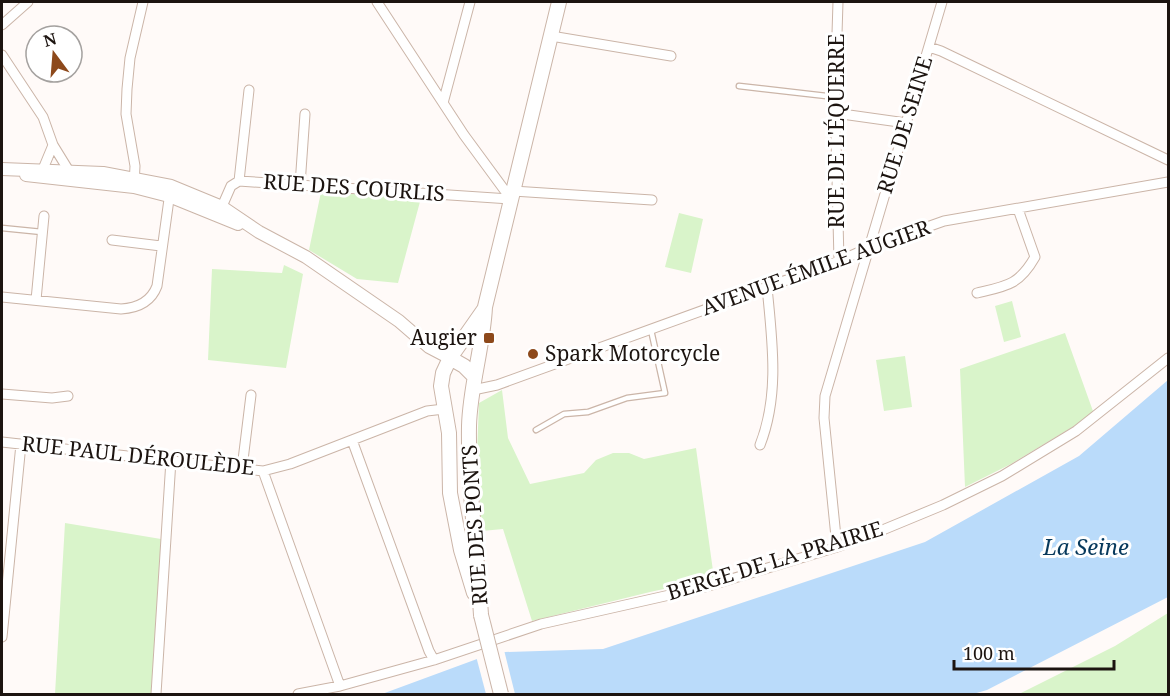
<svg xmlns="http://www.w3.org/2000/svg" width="1170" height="696" viewBox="0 0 1170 696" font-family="'Noto Serif',serif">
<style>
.green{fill:#d9f4ca}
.water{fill:#badbfa}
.pier{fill:#fffaf8}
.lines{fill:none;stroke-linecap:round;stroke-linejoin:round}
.service-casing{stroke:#cbb5a8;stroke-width:7}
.minor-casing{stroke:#cbb5a8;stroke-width:11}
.tertiary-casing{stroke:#cbb5a8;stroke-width:14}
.secondary-casing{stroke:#cbb5a8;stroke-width:16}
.service{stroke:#fff;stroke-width:4.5}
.minor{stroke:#fff;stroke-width:9}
.tertiary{stroke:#fff;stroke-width:12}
.secondary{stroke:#fff;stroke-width:14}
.secondary-bridge-casing{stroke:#cbb5a8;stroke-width:16;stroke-linecap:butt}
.secondary-bridge{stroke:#fff;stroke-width:14}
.poi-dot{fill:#8d491b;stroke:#fff;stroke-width:2}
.labels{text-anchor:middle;stroke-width:6;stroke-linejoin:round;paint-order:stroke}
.street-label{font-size:21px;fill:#1c1410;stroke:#fff}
.poi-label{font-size:21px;fill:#1c1410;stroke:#fff;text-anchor:end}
.water-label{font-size:22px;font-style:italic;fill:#07395c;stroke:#fff}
</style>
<rect width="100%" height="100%" fill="#fffaf8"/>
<path class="green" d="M321,192L421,198L398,283L357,279L309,250Z
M679,213L703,219L691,273L665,267Z
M284,265L303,274L286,368L208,360L212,269L282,273Z
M1012,301L1021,337L1004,342L995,306Z
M1065,333L1094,414L1011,464L965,487L960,369Z
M905,356L912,407L884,411L876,360Z
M502,390L508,438L530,484L584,473L596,460L613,453H629L644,459L696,448L714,578L650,592L532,621L503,529L482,531L477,453L479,403Z
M65,523L161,539L151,694H55Z
M1168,613V694H1019L1115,646Z"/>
<path class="water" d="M1168,380V597L987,690L973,694H382L477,659L505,652L603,649L925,542L1079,456Z"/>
<path class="pier" d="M504,650L515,694H486L476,656Z"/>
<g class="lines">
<defs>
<path id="service" d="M739,86L835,97
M2,228L42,232
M536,430L564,414L588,412L627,398L665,393L651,330"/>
<path id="minor" d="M377,2L464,135L511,199
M838,2L835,97L839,261
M2,25L28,2
M551,36L671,56
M929,47L941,51L1168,160
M2,55L43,117L53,145L69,171V175
M443,103L470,2
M835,113L906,123
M43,176V169L53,145
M239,181L249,90
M134,185L135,166L126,114L127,89L130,58L143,2
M300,185L305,114
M513,191L652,200
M220,211L231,186L239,181L511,199
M112,240L161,246
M977,293C1007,286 1019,285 1035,257L1018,209
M2,297L121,309C138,308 151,302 157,286L170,192
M36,300L44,216
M473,390L497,385L839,261L868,248L944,221L1168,182
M2,394L52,398L68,396
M352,440L429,651L434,660
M2,442L263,471L290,464L427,411L444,409
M760,445C780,394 772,340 767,287
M242,468L251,395
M263,471L340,686
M837,547L824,418L825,396L942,2
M2,637L21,444
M156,694L171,460
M298,694L340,686L434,660L541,624L705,587L837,547L885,529L943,505L1002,476L1076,431L1168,358"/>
<path id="tertiary" d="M2,169L103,173L171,186L222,207L259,232L306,257L399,321L429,347L450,358
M26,175L134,187L169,196L238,224"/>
<path id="secondary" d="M450,358L464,366L475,377
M474,593L461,550L450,493L449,433L441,386L443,373L450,358L485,308
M481,615C477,552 468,489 469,426C470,386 483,348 485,307L559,2"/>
</defs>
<use href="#service" class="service-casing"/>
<use href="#minor" class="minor-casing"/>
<use href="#tertiary" class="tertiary-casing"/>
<use href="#secondary" class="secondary-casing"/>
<use href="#service" class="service"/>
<use href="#minor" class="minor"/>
<use href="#tertiary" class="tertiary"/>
<use href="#secondary" class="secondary"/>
<defs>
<path id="secondary-bridge" d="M481,615L501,694"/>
</defs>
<use href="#secondary-bridge" class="secondary-bridge-casing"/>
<use href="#secondary-bridge" class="secondary-bridge"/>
</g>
<g class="poi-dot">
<rect x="483" y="332" width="12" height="12" rx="3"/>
<circle cx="533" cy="354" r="6"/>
</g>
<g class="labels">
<g class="street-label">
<text transform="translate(905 125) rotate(-73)" y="7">RUE DE SEINE</text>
<text transform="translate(837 131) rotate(-90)" y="7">RUE DE L'ÉQUERRE</text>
<text transform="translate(354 188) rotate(4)" y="7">RUE DES COURLIS</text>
<text transform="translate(816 268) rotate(-20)" y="7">AVENUE ÉMILE AUGIER</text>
<text transform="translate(138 456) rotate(6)" y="7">RUE PAUL DÉROULÈDE</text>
<text transform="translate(475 525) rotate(-94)" y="7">RUE DES PONTS</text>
<text transform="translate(775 561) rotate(-17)" y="7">BERGE DE LA PRAIRIE</text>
</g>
<g class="poi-label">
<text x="477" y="345">Augier</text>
<text x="545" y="361" text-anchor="start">Spark Motorcycle</text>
</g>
<g class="water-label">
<text x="1086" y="555">La Seine</text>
</g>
</g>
<rect width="1170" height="696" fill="none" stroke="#1c1410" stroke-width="6"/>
<g transform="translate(54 54) rotate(344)"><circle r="28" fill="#ffffff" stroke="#a4a19f" stroke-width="1.5"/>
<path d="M0-4.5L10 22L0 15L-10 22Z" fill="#8d491b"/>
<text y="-9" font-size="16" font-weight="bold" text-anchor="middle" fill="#1c1410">N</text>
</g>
<path d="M954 660v9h160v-9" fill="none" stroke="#1c1410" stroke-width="3"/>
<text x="963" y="660" font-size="18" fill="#1c1410" stroke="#ffffff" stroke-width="4.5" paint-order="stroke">100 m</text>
</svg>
